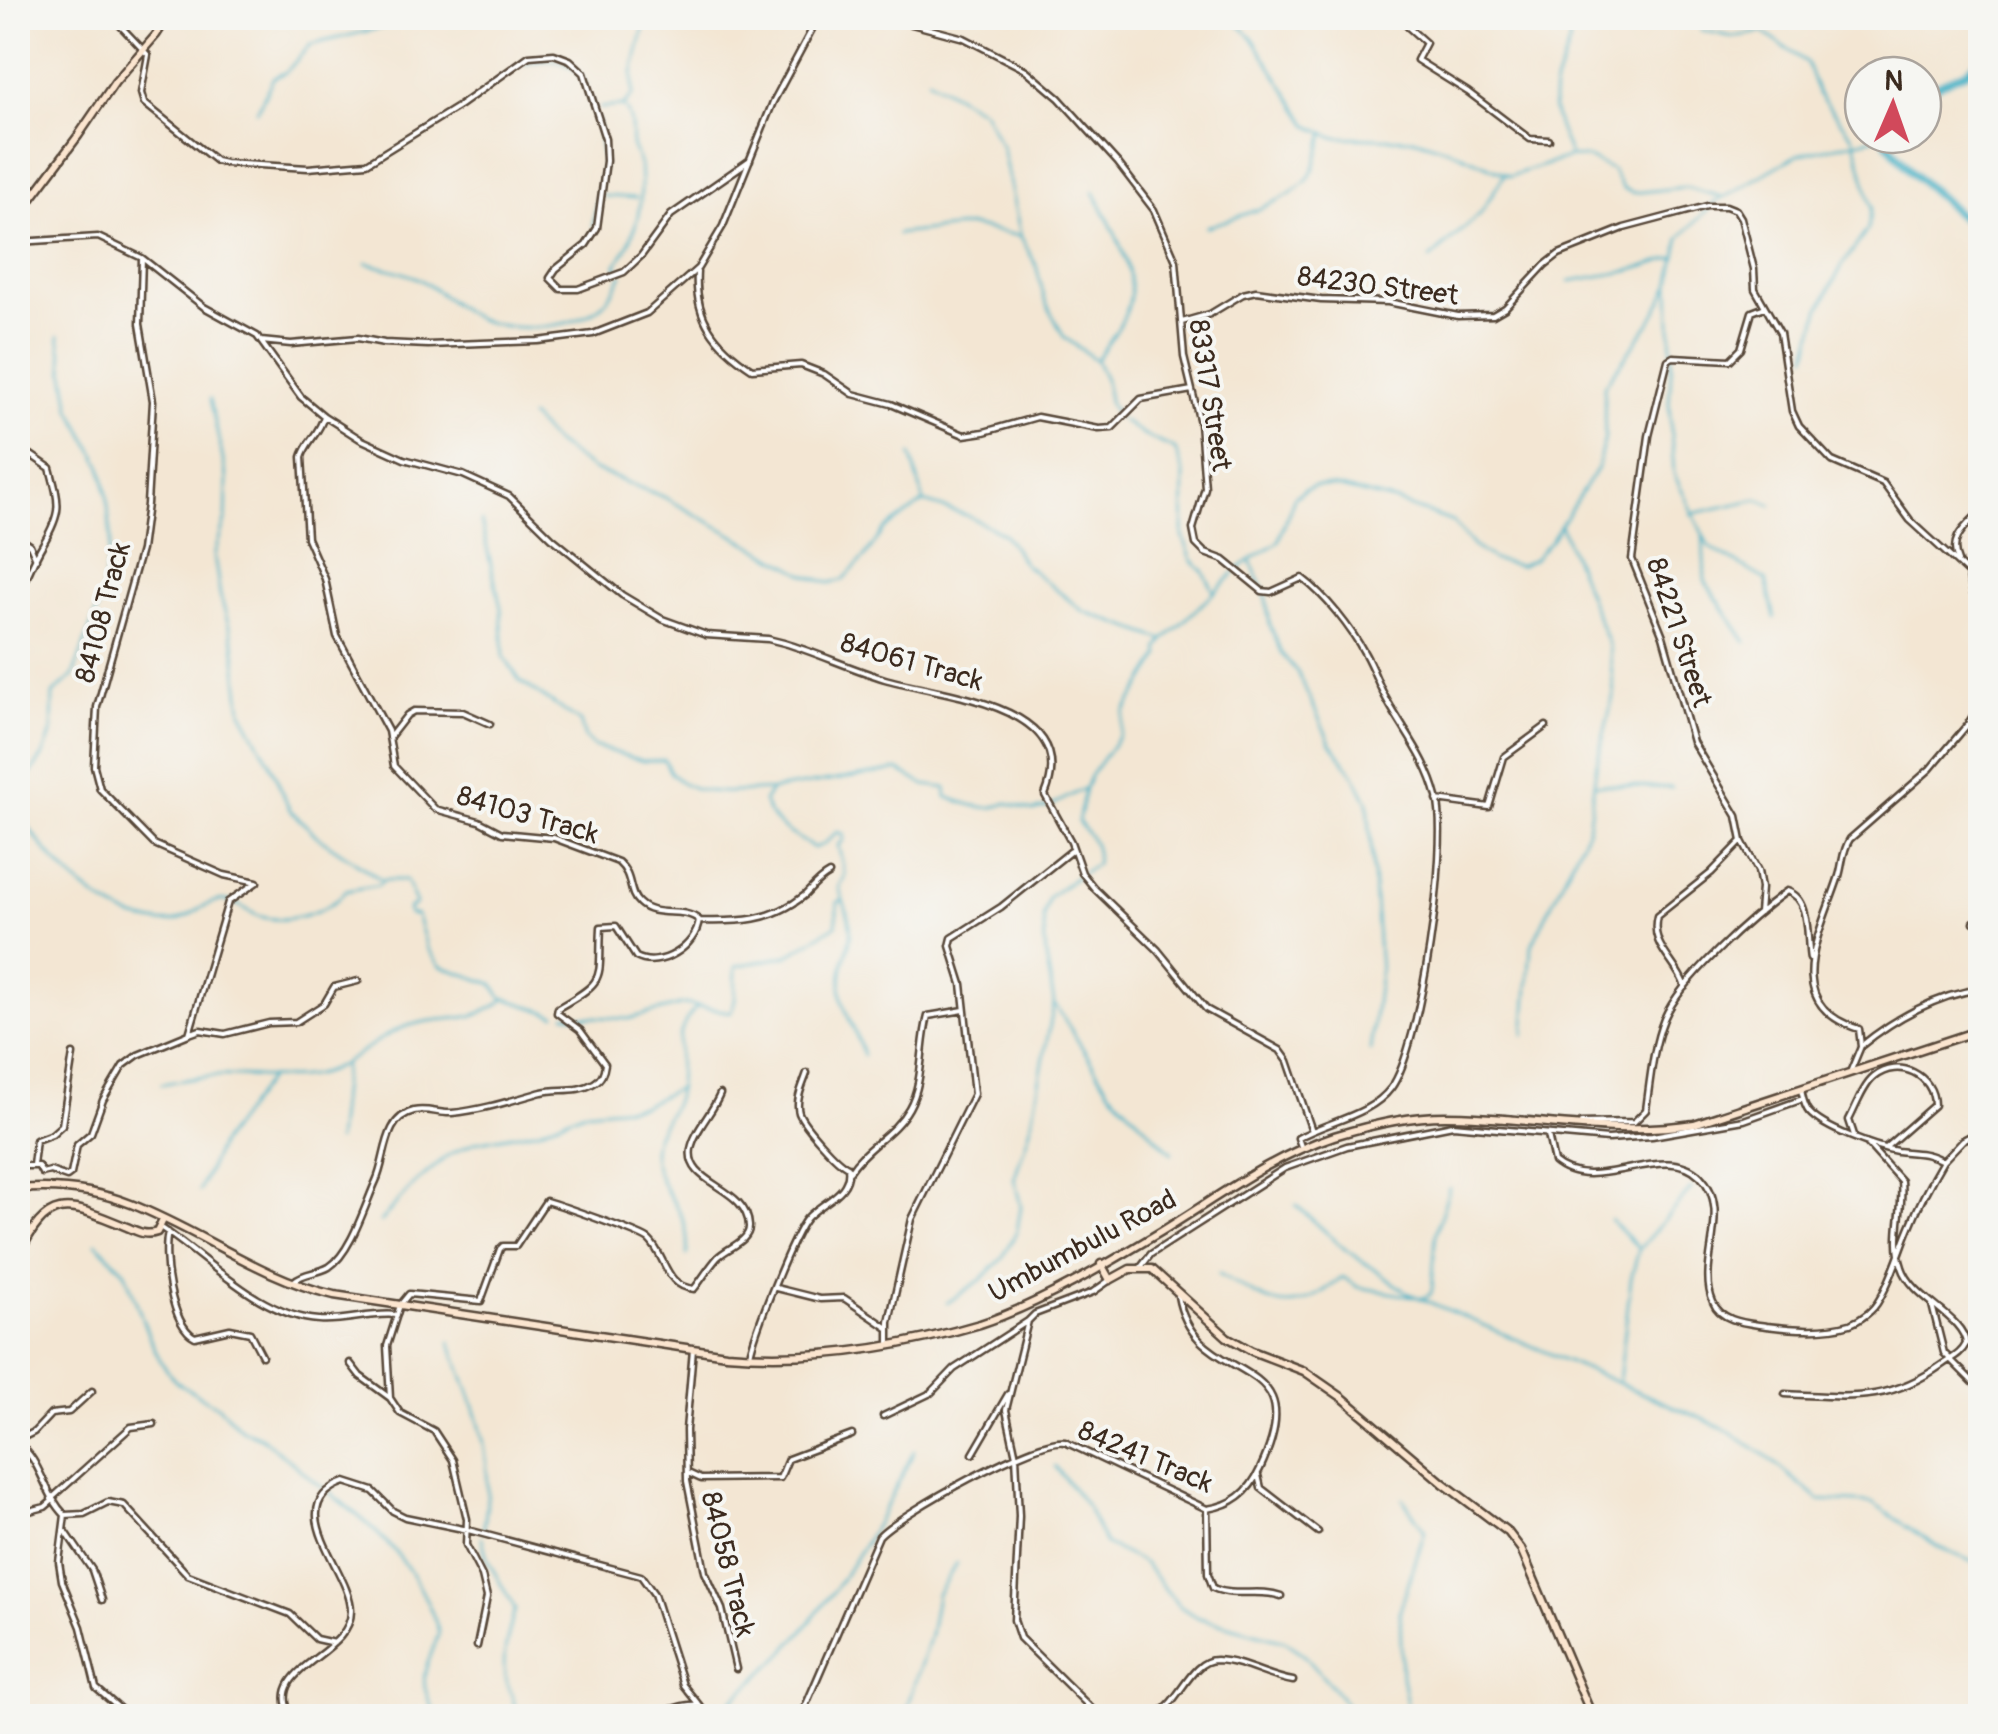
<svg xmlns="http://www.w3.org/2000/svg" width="1998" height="1734" viewBox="0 0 1998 1734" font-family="Pangolin,sans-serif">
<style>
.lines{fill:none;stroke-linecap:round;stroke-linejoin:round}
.stream{stroke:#48b2c6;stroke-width:2.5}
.river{stroke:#48b2c6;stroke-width:8}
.street-casing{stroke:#574639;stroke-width:9}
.secondary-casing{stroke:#574639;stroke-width:11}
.street{stroke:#fff;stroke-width:4}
.secondary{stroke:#fbe5cf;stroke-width:6}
.labels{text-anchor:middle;stroke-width:8;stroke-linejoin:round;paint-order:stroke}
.street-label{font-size:28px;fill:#3b2a1e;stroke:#f6f6f2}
</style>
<rect width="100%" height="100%" fill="#f6f6f2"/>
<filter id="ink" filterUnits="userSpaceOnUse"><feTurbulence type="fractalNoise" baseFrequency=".01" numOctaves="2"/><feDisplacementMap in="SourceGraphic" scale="20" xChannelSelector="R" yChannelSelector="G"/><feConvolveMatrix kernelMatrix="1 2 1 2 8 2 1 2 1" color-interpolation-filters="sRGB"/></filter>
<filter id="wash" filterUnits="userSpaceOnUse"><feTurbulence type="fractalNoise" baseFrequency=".0048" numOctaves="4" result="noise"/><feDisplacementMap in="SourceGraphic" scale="40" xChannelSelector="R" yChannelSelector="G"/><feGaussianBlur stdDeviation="2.25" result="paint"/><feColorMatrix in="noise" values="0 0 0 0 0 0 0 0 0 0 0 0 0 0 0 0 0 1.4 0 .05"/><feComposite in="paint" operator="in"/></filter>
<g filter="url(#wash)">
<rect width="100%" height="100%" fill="#f3e6d3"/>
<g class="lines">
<path class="stream" d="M1231,18L1252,37L1309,126L1334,137L1417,139L1453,151L1510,176L1570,157L1589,158L1612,170L1622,188L1633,193L1685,187L1723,197
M1568,18C1578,49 1552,70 1553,101C1553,119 1564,138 1569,154
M1754,18L1761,29
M1701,30L1733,37L1763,32L1807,63L1818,94L1854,138L1872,208L1868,229L1842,266L1819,310L1808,355
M526,64C551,56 575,60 587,87
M928,79L983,111L1002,148L1021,237L1036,265L1045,301L1064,337L1096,360L1105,379L1110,405L1119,418
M590,99L593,110
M600,108L623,106
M257,111L273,78L286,72L310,45L392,25L406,18
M1094,192C1109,222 1134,262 1130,297C1127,320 1109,341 1096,360
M604,196L636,198
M593,226L603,163L597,120
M1206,227C1234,218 1289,202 1308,179C1317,167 1320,147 1325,133
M897,234L970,226L1019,236
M1430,259L1480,214L1504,175
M366,263C383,268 404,271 419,279C440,291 455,309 478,319C512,332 570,331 599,307C610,299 616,286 622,275
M619,270L616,265C637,238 644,199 640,166C639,158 633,152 632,144C631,130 633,117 623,106L633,95V73L646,18
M1570,281L1629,271L1675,257
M1670,286L1672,357L1669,403L1674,474L1709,547L1766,580L1775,618
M210,399L227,479L226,518L214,555L220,595L234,643L242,712L269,761L290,810L318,837L380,879
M530,417L555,443L592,469L664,497L806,575L829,583L843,580L865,557L884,530L924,502L966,515L1004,534L1024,564L1083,611L1164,640
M1123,421L1143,435L1175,449L1184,474L1183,536L1192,560L1203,570L1214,592
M911,455L924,501
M1691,514L1758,499L1772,505
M481,522L501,608L504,657L520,681L580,722L585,738L593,746L643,761L664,760C667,764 668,770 672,774C695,800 740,791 772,790
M1703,537L1705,581L1746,642
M1251,563L1265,592L1270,625L1281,653L1298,673L1330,742L1353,773L1368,802L1380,971L1370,1050
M1594,784L1672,788
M18,792L44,754L52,731L53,694L73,676L100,602L111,541L107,495L101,465L71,409L59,336
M1053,805L1085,788L1090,776L1120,735L1125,712L1160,656L1159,648L1164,640L1243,565L1278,542L1294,498L1305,489L1316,486L1336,487L1394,501L1453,522L1473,546L1494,560L1519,566L1534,559L1551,540L1597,468L1605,437L1604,386L1650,323L1670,285L1680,238L1714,203L1797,155L1882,136
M18,810C46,858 108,928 171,922C191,920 207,897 227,901C240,903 250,914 262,917C288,924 329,912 345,891L378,885L383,880H406L416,904L408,909L410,915H417L427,948L440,966L493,984L501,997L556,1015
M1084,872L1096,864C1099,844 1088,836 1078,821L1085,789
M843,900C861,945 841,947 841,986C841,1011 858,1032 863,1055
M1056,1006L1109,1090L1172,1153
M566,1015L628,1019L684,1004L731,1012L735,1000L736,966L787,956L836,925L838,902L843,900L839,888L845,876L838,845L844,840L843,834L837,832L824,844L814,848C793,834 772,827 764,801L772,790L898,770L925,785L946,788L947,797C969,804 985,813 1007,803L1033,811L1048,807
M1524,1035L1531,947L1588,828L1596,767L1614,693L1609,646L1561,527
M161,1084C179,1081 197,1077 215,1076C249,1074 289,1083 323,1073C354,1063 378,1034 411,1025C451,1013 469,1027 505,999
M336,1141L344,1063
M199,1191L220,1144L269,1078
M1296,1205L1346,1250L1408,1293L1721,1427L1764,1454L1819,1500L1872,1503L1936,1546L1980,1565
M1610,1220L1637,1247
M380,1222L412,1186L447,1156L475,1142L539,1130L584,1111L642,1106L678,1088
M96,1243L125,1272L149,1337L161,1362L176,1382L218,1406L242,1430L261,1437L323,1488
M687,1255C691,1207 663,1201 654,1161C648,1132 670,1121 676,1096C685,1061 667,1038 696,1008
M1218,1273C1274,1306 1289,1320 1343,1277L1358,1287L1414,1297
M1422,1298L1430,1295L1432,1290L1436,1233L1449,1188
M947,1303L982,1279L1002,1259L1017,1231L1021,1206L1014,1179L1031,1126L1054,1003L1046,957L1043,917L1049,897L1081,873
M450,1342C477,1412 497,1455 483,1532
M1619,1381L1631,1279L1639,1249L1691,1189
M1055,1466L1088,1508L1105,1544L1144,1563L1178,1605L1196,1617L1285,1641L1304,1654L1341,1697L1353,1716
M330,1493C384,1536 417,1565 439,1632C426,1674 415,1674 436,1716
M1403,1499L1425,1531L1400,1610L1402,1676L1409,1716
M482,1538L487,1559L515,1609C510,1629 501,1655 505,1677C509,1693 517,1699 514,1716
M715,1716C738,1695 762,1675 783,1653C836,1597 881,1520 914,1451
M904,1716L930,1635L937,1594L957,1563
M1024,1716L1025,1714"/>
<path class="river" d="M1923,92L1967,71L1980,59
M1882,135L1911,172L1980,233"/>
</g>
</g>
<g filter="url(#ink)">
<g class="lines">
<defs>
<path id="street" d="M113,18L148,55L141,93L144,103L216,161L225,163L308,168L367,163L459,106L529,56L554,54L570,60L584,73L605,139L606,161L597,228L586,245L556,269L550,278L561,289H578L624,272L641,256L671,215L750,160
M889,18L964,38L1026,70L1059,98L1118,163L1154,210L1176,261L1184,357L1200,423L1205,488L1193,529L1196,544L1205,553L1224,560L1262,591L1271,592L1302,578C1326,596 1351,628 1365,654C1374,670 1379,687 1388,702C1406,734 1428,761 1437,797C1449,846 1421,1048 1391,1088C1370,1116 1328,1121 1298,1138L1302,1149
M1404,18L1408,27L1426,43L1417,60L1468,92L1530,139L1549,140
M18,242L98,237L142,258L204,307L257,336L301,397L324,416C320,433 306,442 302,457L307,538L325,579L337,636L388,731L394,766L435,809L479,821L502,833L554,838L618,862C634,876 627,892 639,903C655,919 683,906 699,920C697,946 660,970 636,957L616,926L601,927C598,980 609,979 558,1008L557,1013L580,1030L605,1064C604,1072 602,1079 594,1083C578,1093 559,1088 542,1092C513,1100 483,1110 452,1113C440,1114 427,1108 414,1111C383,1118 387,1158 376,1181C365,1205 351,1253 329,1267C317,1274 304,1272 294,1281
M142,258L140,324L153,401L147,504L141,550L97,707L94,766L100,789L154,844L224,875L257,882
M697,272C694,318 715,345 752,369L801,365L824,374L853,394L891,404L964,435L984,432L1037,417L1099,429L1112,428L1141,399L1192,390
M1182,322L1210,314L1243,294L1256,291L1321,300L1388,302L1458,316L1493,315L1505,308L1545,265L1559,254L1624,228L1707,206H1726L1736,210L1741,218L1754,269L1755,289L1780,333L1792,411L1799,426L1832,461L1883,483L1910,520L1968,573L1980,622
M261,341L291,344L358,338L384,343L428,345L538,341L593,334L647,313L698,268L723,226L773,102L818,18
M324,416L360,439L404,459L463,475L509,496L552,538L622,595L662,619L706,635L768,639L784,643C818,653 851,669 885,679C940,695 1083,704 1045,795L1071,842L1082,873L1094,888L1158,950L1206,1009L1280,1050L1288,1061L1312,1131
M18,446L50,468C60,505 62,512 43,544C33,560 27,579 18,596
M18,537L30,545L36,559
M1958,561C1948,539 1965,527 1980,512
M389,738L407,715L414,711L463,712L490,724
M1437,800L1489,807L1504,757L1546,726
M1759,913L1761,888L1758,871L1742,841L1737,816L1693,742L1663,636L1632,559L1649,436L1668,360L1673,357L1730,360L1741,349L1752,312L1765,307
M699,921C738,922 772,922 805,895C813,887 818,880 829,874
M1974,922L1980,926
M1685,987C1677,961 1649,947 1657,916L1711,873L1742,841
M189,1034L200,1030L225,1034L269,1023L296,1022L324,1004L334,987L358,981
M1861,1046C1895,1018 1937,995 1980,989
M1851,1070L1861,1046L1859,1029C1778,1004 1821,932 1839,876C1843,863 1842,851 1850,839L1930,769L1968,724L1978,708L1980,663
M1801,1090C1803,1098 1804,1106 1809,1112C1824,1129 1875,1147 1897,1151C1917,1154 1924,1151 1943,1161L1963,1140L1980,1131
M1581,1123L1634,1122L1646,1110C1650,1081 1653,1046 1664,1019C1681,979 1751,917 1787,891C1812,899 1806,937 1810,959
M1548,1135L1554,1162C1594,1197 1664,1140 1700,1176C1734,1210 1696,1263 1713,1302C1721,1322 1747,1323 1766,1326C1792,1329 1824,1332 1850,1324C1861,1320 1874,1310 1879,1300C1892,1279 1899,1253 1909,1229C1918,1206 1930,1183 1943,1161
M1854,1135L1849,1120C1856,1107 1863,1086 1874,1077C1899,1057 1934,1075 1934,1105L1885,1148
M33,1165L36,1140L52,1134L62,1125L73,1054
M18,1166H38L42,1173
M850,1171C866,1146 894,1135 909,1108C924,1082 920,1045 928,1016L964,1010
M42,1173L50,1171L67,1177L71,1174L77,1145L91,1133L103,1100L123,1066L138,1055L189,1034L228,902L257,882
M160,1227C208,1258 259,1316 319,1320C346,1322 371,1312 397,1315
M168,1232C162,1256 171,1326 195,1337L230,1329L250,1333L262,1356
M1141,1267L1151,1254L1285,1168L1347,1146L1453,1125L1608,1139L1652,1136L1744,1120L1803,1099
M776,1288L820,1299L844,1298L888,1328
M1932,1305L1944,1353L1980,1389
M889,1345V1322L912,1219L974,1094L962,984L950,946L952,938L1001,907L1071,851
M693,1349L686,1430L687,1481L705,1572L722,1609L736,1669
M750,1355C754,1333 793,1234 807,1218C823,1201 852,1193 848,1167C836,1162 804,1125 799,1113C795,1100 803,1085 807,1073
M350,1363L360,1376L390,1398
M1785,1394C1850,1397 1887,1404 1943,1364C1953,1357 1961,1354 1966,1344C1964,1316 1912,1299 1902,1267C1892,1239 1904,1210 1901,1181L1866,1142
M883,1416L931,1393L954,1369L1028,1321
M18,1440L34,1432L51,1414L69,1412L92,1391
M18,1443C41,1460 44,1494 65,1515L84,1514L108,1502L124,1505L188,1575L290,1614L316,1639L334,1643
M973,1454L1008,1394
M688,1473L701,1479L780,1478L788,1459L852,1435
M1258,1475L1261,1488L1318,1532
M51,1499L131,1427L154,1424
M1207,1509L1208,1574L1213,1588C1235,1598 1259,1588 1281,1596
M18,1514L45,1507L52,1501
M65,1515L59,1562L62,1581L81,1627L96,1688L128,1716
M66,1532L92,1570L102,1600
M477,1646L487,1597L482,1576L466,1545L467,1519L453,1460L434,1431L400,1413L390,1398L387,1346L400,1305L409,1294L481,1301L500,1249L503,1246H516L546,1201C560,1205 643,1234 649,1240C666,1256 665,1287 694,1289C702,1279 709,1267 718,1257C727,1248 750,1241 749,1226C747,1186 685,1185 691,1149C694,1131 713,1112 720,1094
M291,1716C263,1667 351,1656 351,1611C352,1572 278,1505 345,1482L373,1491L393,1511L405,1517L468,1530L641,1576L654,1594L683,1685L708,1716
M612,1716C628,1704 637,1715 654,1713C670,1712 681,1703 698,1705
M801,1716L879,1536C899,1514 1039,1436 1065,1442L1207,1509C1233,1505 1249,1493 1260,1469C1318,1346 1195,1392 1178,1296
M1099,1716L1020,1638L1014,1620L1019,1516L1016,1456L1006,1410L1028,1321L1035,1314L1093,1292L1110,1280
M1154,1716C1179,1705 1190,1660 1216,1660C1243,1661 1268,1677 1293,1681"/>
<path id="secondary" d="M18,216L78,136L115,82L156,35L167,18
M18,1189C55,1186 96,1190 131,1204C201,1231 260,1278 334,1295L726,1354C811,1361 899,1348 980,1324C1039,1305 1109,1263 1162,1231C1218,1197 1270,1157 1334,1136C1370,1125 1407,1116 1445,1116C1529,1116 1610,1137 1694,1124L1980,1030
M18,1257C48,1192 68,1203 127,1227C138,1232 146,1236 157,1232L163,1220
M1101,1264L1110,1280L1130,1269H1152L1227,1337L1252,1351L1304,1371L1343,1398L1443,1483L1508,1532L1521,1549L1592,1716"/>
</defs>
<use href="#street" class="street-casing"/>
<use href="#secondary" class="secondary-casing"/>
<use href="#street" class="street"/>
<use href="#secondary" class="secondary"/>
</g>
</g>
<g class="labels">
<g class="street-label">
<text transform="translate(1378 285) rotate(7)" y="10">84230 Street</text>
<text transform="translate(1211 395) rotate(81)" y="10">83317 Street</text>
<text transform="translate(102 612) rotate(-75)" y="10">84108 Track</text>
<text transform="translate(1680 632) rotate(72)" y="10">84221 Street</text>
<text transform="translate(912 661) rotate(16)" y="10">84061 Track</text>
<text transform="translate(528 814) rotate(16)" y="10">84103 Track</text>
<text transform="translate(1082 1245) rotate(-28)" y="10">Umbumbulu Road</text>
<text transform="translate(1146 1456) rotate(23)" y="10">84241 Track</text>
<text transform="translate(729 1564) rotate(76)" y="10">84058 Track</text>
</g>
</g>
<rect width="1998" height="1734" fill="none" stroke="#f6f6f2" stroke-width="60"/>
<g transform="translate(1893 105) rotate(2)"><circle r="48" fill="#f6f6f2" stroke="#aba49d" stroke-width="2.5"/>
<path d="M0-8L18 38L0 25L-18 38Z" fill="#d1495b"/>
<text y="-15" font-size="28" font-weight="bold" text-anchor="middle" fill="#3b2a1e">N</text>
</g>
</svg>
